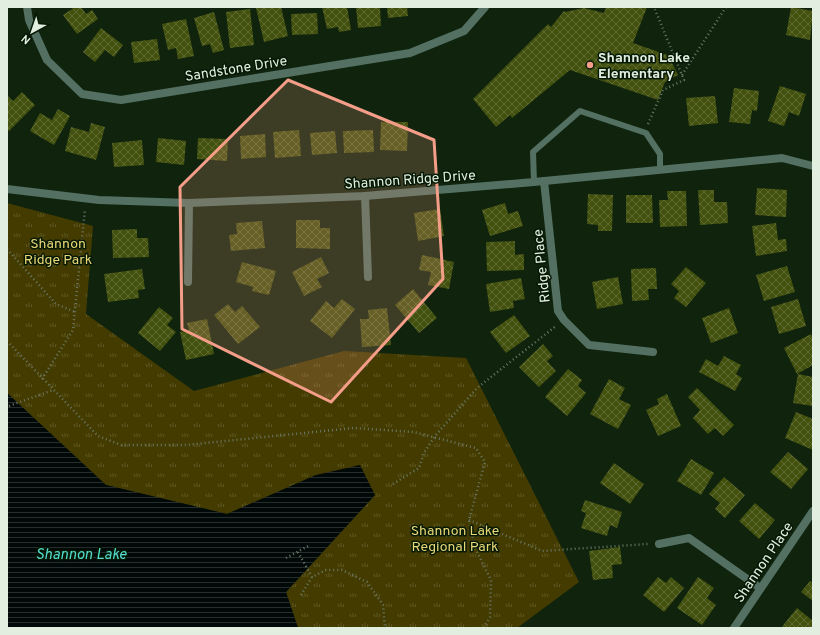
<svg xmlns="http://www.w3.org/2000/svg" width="820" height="635" viewBox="0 0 820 635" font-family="Overpass,sans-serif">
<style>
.park{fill:url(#park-tufts)}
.water{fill:url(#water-rules)}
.building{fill:url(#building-cross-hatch)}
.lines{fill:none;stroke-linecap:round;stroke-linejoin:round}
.path{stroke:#697a68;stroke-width:2.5;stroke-dasharray:1 3;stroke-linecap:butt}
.service{stroke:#537062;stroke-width:6}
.minor{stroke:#537062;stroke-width:8}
.tertiary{stroke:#537062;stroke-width:8}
.marked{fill:#f49e89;fill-opacity:0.2;stroke:#f49e89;stroke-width:3;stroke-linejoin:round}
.poi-dot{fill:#f49e89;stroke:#061905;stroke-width:1.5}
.labels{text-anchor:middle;stroke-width:3;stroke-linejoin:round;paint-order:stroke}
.poi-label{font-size:14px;font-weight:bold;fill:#e1eee0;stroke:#061905;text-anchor:start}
.street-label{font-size:14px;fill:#e1eee0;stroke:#061905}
.park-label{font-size:14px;fill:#e9d777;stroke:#061905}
.water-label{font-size:15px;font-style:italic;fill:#55ded1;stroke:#061905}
</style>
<defs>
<pattern id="park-tufts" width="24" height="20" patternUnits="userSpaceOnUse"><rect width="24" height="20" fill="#443b00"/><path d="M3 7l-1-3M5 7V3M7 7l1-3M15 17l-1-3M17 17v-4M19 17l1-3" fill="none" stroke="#5f5825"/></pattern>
<pattern id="water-rules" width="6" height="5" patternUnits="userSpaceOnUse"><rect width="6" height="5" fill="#010908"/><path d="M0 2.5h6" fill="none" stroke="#262d2c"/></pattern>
<pattern id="building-cross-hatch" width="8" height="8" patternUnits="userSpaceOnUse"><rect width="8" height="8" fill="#43510e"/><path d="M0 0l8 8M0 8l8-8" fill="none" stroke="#5e6a31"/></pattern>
</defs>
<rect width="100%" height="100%" fill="#0f230d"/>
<path class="park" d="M7,203L93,226L86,314L194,391L344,351L466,358L579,582L517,628H298L286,592L375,495L316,475L227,514L106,485L7,393Z"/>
<path class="water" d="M7,393L106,485L227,514L316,475L360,465L375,495L286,592L298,628H7Z"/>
<path class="building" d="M75,7H81L86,14L92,10L98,19L77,34L63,15Z
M281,7L288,36L264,42L256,8Z
M322,7H347L351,30L339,32L338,27L327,29Z
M356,7H380L381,26L358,28Z
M387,7H407L408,16L388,18Z
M606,7H647L633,43L673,57L671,61L678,75L665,82L658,100L570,70L512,118L510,115L496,127L473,99L548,24L551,27L564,11L565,12L584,8L604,13Z
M791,7L813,11L810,40L786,35Z
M250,9L254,45L230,48L226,12Z
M214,12L224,50L213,53L210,44L202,46L194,18Z
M317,13L318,34L292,35L291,14Z
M186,19L194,56L178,59L176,48L168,50L162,24Z
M101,28L123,45L114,57L105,50L95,62L83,52Z
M157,39L160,60L134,63L131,42Z
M780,86L806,94L799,116L789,112L784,126L768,121Z
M734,88L759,91L757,111L752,110L750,124L729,122Z
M22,92L35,105L9,131L7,129V95L13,101Z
M715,96L718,123L689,126L686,98Z
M58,109L70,116L54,145L30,131L40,113L52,120Z
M381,122H408L407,151L380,150Z
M91,123L105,127L96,160L65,151L71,127L89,132Z
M299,130L301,156L275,158L273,132Z
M373,130L374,152L344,153L343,131Z
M335,131L337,153L312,155L310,133Z
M265,134L266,157L241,159L240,136Z
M158,138L186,141L184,165L156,162Z
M198,138L228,139L227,161L197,159Z
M142,140L144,165L114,167L112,143Z
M757,188L787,190L786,217L755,215Z
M698,190H714V202H727L728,223L700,225Z
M667,191H686L687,226L660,227L659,200H668Z
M588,194L613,195L612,231H598V225L587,224Z
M626,195H652L653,223H626Z
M505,203L508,214L518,211L523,226L490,236L482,210Z
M440,209L444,236L418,241L414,213Z
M296,220H320V228H330V249L296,248Z
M262,221L265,248L231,251L229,235L237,234L236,223Z
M776,223L778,240L786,239L787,251L756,256L752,226Z
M137,229V238H148L149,257L113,258L112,230Z
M515,241V255L524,254V270L487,271L486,242Z
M422,255L454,262L449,289L428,285L431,272L419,270Z
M321,257L329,273L317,279L322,287L304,296L292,272Z
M242,262L276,271L269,295L252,291L253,287L236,282Z
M787,266L795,292L764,301L756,275Z
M686,267L706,283L686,307L674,298L679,291L671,284Z
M656,268L657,289H648L649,300L632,301L631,269Z
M142,269L145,289L138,290L139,298L108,302L104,274Z
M618,277L623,304L597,309L592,282Z
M521,278L525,299L513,301L514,308L490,312L486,284Z
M413,289L437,318L419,333L395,305Z
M342,299L355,309L332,338L310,321L326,301L334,308Z
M798,299L806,326L779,334L771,307Z
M228,304L235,312L242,306L260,327L238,344L214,315Z
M159,307L173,318L167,325L176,332L160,351L138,333Z
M387,308L391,345L362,347L360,319H369L368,310Z
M729,308L738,333L711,343L702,318Z
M514,315L530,336L506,353L490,332Z
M207,319L214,354L186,360L180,332L189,330L187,323Z
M811,334L813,339V365L797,374L784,348Z
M543,344L553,356L547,361L556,371L539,387L519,367Z
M724,356L741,365L736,374L742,378L735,391L699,372L706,359L718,366Z
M568,369L582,380L578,386L586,393L567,416L545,397Z
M798,374L813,377V406L793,403Z
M609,379L625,388L619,399L631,405L618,429L590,414Z
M697,388L734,425L723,436L715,428L708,434L693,418L700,410L688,397Z
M667,394L681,426L658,436L646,410L659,404L657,399Z
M796,412L813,419V450L785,438Z
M788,452L808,469L791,489L770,472Z
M691,459L714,473L701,495L677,481Z
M614,463L644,484L630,504L600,483Z
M724,477L745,495L725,518L715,509L720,503L709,494Z
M585,500L622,512L617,528L610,525L607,536L581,528L586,513L581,511Z
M755,503L775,520L759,539L739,521Z
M620,547L622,564L612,565L613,578L593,580L589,551Z
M658,577L666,583L671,577L684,588L664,612L643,595Z
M698,577L714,588L707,598L716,605L702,625L677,608Z
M810,581L813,583V601L801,592Z
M797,608L813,621V628H781Z"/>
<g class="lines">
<path class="path" d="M682,75L726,7
M648,124L663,90L684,80L654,7
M7,249L56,304L75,312
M7,341L98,436L121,445H186L353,428L414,432L476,448L485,462L469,520L475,548L491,580L490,617L484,628
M42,379L73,330L85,209
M9,406L53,390
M393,484L419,468L424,453L435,436L477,388L556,326
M469,520L542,551L648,544
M298,552L312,577
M286,558L310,545
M301,595L312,577L326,570H342L367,582L383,605L385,628"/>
<path class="service" d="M534,182L533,152L580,111L646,133L660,154V170"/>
<path class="minor" d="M27,7L29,20L47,60L82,94L121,100L410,53L464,31L485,7
M544,181L558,311L564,320L589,345L653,352
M365,196L368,277
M188,282L189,203
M659,544L689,538L760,588
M734,628L813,511"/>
<path class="tertiary" d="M7,189L99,200L189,203L365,196L534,182L782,158L813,166"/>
</g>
<path class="marked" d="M288,80L434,140L443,279L331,402L182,329L180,187Z"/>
<circle class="poi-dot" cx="590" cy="65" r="4"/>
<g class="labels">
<g class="poi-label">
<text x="598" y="62">Shannon Lake<tspan x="598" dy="16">Elementary</tspan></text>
</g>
<g class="street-label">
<text transform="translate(236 68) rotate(-9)" y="5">Sandstone Drive</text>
<text transform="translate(410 179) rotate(-4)" y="5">Shannon Ridge Drive</text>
<text transform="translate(541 266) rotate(-96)" y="5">Ridge Place</text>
<text transform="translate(763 562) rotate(-56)" y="5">Shannon Place</text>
</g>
<g class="park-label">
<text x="58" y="248">Shannon<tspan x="58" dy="16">Ridge Park</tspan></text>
<text x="455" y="535">Shannon Lake<tspan x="455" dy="16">Regional Park</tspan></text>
</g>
<g class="water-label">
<text x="81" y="559">Shannon Lake</text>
</g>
</g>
<rect width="820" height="635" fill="none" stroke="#e1eee0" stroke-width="16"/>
<g transform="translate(32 32) rotate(220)" stroke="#061905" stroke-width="3" paint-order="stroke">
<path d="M0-3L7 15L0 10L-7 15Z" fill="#e1eee0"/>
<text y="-6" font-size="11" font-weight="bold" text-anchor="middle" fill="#e1eee0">N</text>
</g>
</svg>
